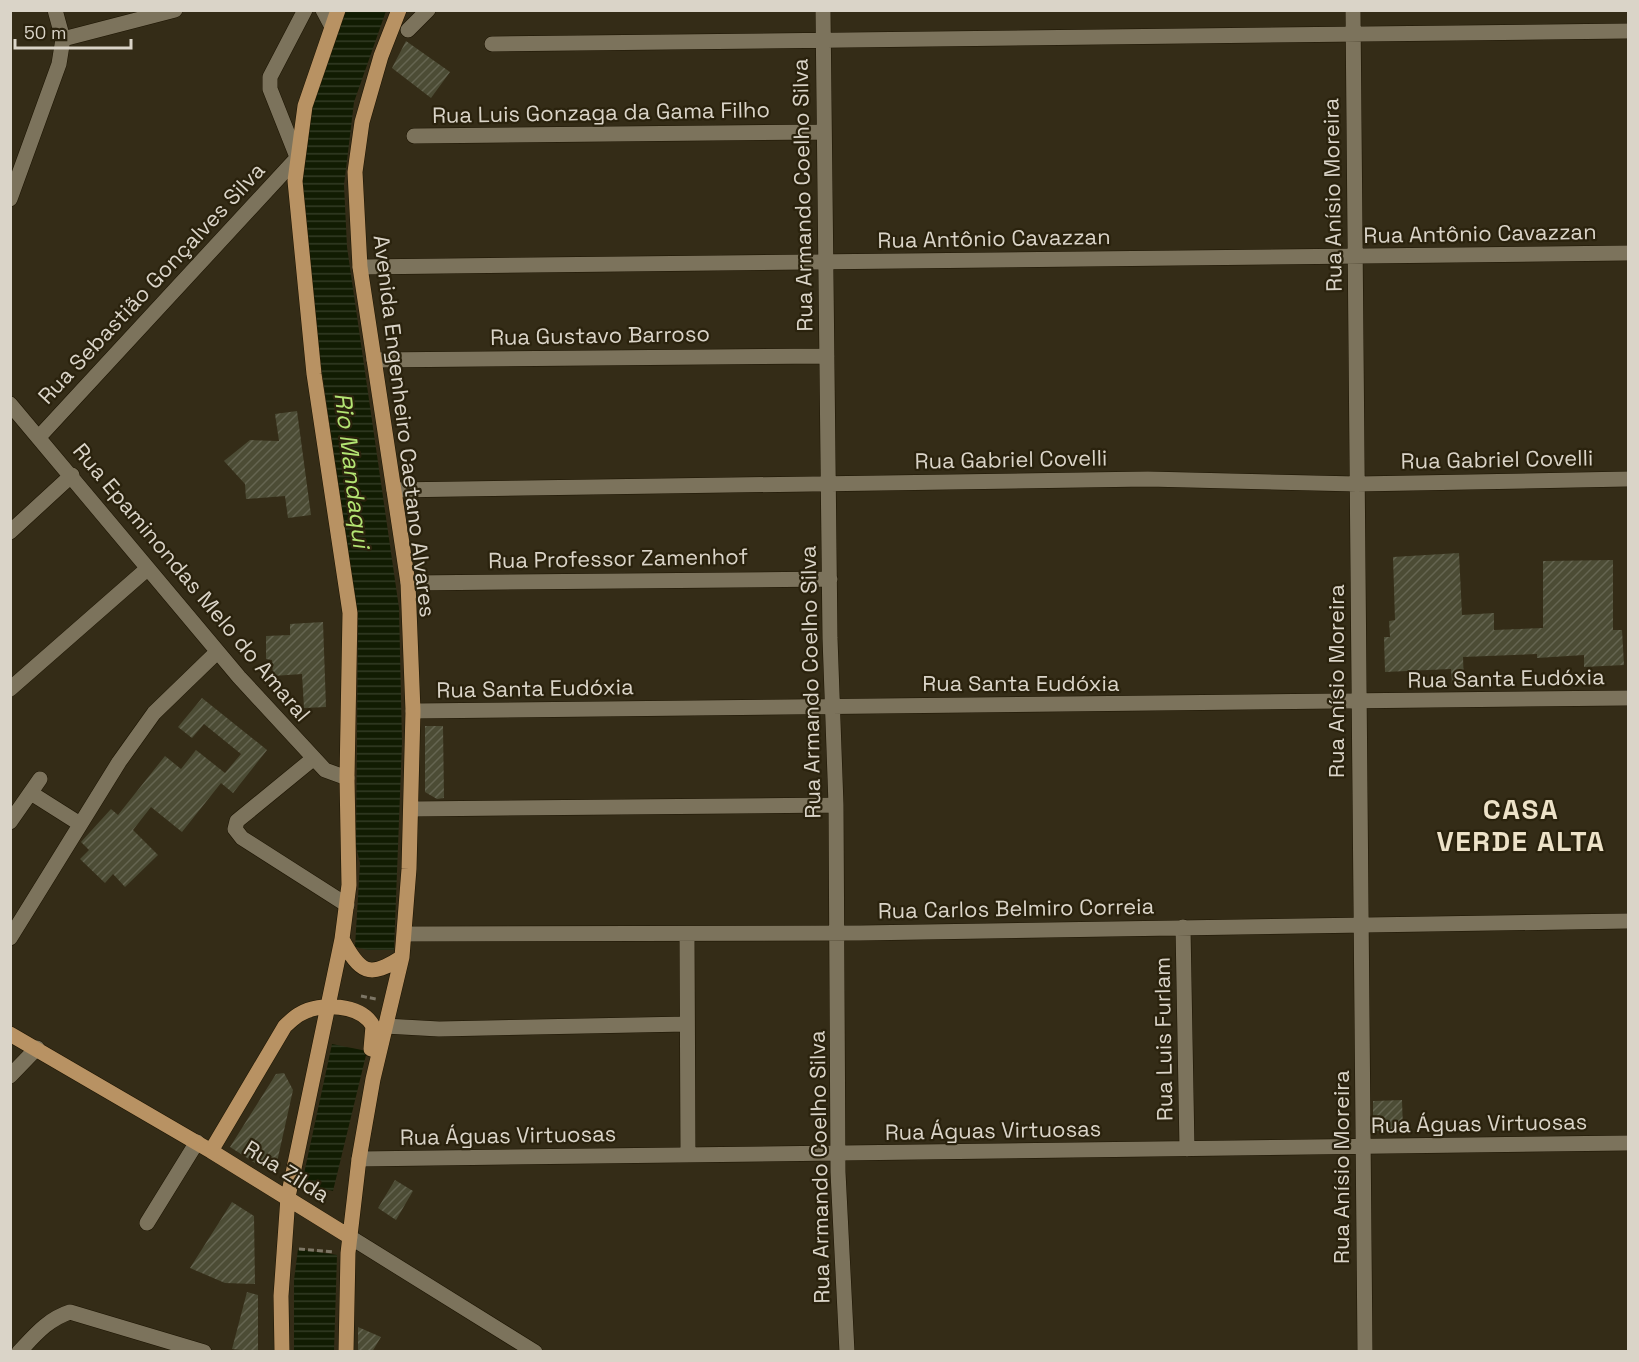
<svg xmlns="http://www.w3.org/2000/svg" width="1639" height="1362" viewBox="0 0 1639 1362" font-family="'Space Grotesk',sans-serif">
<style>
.water{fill:url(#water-rules)}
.building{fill:url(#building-hatch)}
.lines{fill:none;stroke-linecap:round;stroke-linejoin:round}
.minor-casing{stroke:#1c1402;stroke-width:16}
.major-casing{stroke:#1c1402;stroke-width:16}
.path{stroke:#7d7665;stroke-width:3;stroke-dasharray:6 3;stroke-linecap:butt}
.minor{stroke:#7c735c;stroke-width:15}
.major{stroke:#b89263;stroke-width:15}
.labels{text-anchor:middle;stroke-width:4.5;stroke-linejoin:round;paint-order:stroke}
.street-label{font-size:22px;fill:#dad4c8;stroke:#2a220d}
.water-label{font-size:24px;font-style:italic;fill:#b4e573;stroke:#2a220d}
.district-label{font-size:28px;font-weight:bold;letter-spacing:1.5px;fill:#ede2c8;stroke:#2a220d}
</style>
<defs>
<pattern id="water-rules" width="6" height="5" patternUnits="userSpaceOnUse" patternTransform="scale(1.5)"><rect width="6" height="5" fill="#111c02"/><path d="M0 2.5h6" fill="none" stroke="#333c25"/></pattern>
<pattern id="building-hatch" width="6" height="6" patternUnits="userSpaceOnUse" patternTransform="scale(1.5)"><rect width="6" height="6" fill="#4c4c35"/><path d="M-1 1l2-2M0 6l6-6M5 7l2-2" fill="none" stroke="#656551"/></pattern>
</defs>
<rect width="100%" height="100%" fill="#342c17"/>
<path class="water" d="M342,11H386L354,102L344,185L347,247L399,608L402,742L394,950H368L355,947L360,863L356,846L358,619L303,242L301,189L308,110Z
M332,1044L367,1051L333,1191L302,1183Z
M298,1249L337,1255L334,1351H294V1280Z"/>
<path class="building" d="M406,41L450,72L431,98L392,68Z
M297,411L311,515L288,518L285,496L246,499L245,484L224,461L250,440L279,441L275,414Z
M1459,553L1462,615L1494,613V630L1543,628V561L1613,560V630H1622L1624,665L1584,667V655L1537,658V654L1463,657L1464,684H1452L1451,669L1385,672L1384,637H1390L1389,621L1395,620L1393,557Z
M323,622L326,707L304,708L302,674L273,676L272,660L266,659V636L290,635V624Z
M202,698L267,750L233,793L221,783L182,832L151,807L133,830L158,855L125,887L113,874L105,883L80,859L89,850L81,842L111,809L118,815L165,756L181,769L196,750L225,773L241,754L204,724L192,738L178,727Z
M425,726H443L444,798L437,799L425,792Z
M284,1073L293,1090L277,1162L270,1168L260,1166L230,1147L276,1074Z
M1402,1100L1403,1130L1373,1131V1101Z
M395,1180L413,1191L396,1220L378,1208Z
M232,1202L254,1216L255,1284L225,1283L190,1268Z
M247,1292L258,1295V1352L232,1349Z
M358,1327L381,1337L372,1352H358Z"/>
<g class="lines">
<defs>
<path id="minor" d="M323,10L332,27
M823,10L830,638L836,805L838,1172L847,1352
M1353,10L1365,1352
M408,30L428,10
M63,39L175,10
M492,44L1628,31
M414,136L824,132
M297,157L270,89V77L305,10
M10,199L59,64L63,39L55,10
M360,267L1628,253
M374,360L827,356
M10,404L239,677L325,770L347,778
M39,437L296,159
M394,490L1148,479L1357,484L1628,479
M10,532L72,475
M408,583L830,579
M10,689L147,569
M413,711L1628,698
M314,758L237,821L235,829L242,838L347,905
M31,793L80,824
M412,809L836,805
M10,822L40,779
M1183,927L1187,1149
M405,934L860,933L1628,921
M687,935L688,1155
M10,938L119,762L154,713L217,652
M385,1026L439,1029L687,1024
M10,1076L37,1048
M359,1159L1628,1143
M147,1223L197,1142
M350,1237L535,1352
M19,1352C35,1335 48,1319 70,1312L204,1352"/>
<path id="major" d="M342,939C360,973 369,979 402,957
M10,1034L211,1151L350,1237
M211,1151L285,1026C290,1022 294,1017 300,1014C320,1002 361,1004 373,1026L371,1049
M282,1352L281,1296L288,1197L342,939L349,885L347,778L350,613L314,374L295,181L305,106L338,10
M346,1352L348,1253L359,1159L373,1079L402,957L409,869L413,711L408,583L360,267L355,172L362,122L381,56L399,10"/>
</defs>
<use href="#minor" class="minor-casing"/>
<use href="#major" class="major-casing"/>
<path class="path" d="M361,996L376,999V997
M299,1249L334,1252"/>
<use href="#minor" class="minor"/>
<use href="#major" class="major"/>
</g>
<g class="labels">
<g class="street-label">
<text transform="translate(601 112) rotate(-1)" y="8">Rua Luis Gonzaga da Gama Filho</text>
<text transform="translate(802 195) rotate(-91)" y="8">Rua Armando Coelho Silva</text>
<text transform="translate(1332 195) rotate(-91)" y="8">Rua Anísio Moreira</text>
<text transform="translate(1480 233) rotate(-1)" y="8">Rua Antônio Cavazzan</text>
<text transform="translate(994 238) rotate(-1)" y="8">Rua Antônio Cavazzan</text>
<text transform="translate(151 283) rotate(-47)" y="8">Rua Sebastião Gonçalves Silva</text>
<text transform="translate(600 335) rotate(-1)" y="8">Rua Gustavo Barroso</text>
<text transform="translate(405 426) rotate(83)" y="8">Avenida Engenheiro Caetano Alvares</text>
<text transform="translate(1011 459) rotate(-1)" y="8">Rua Gabriel Covelli</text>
<text transform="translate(1497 459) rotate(-1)" y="8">Rua Gabriel Covelli</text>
<text transform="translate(618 558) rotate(-1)" y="8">Rua Professor Zamenhof</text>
<text transform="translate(192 582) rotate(50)" y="8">Rua Epaminondas Melo do Amaral</text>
<text transform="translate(1506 678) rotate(-1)" y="8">Rua Santa Eudóxia</text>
<text transform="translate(1336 681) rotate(-90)" y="8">Rua Anísio Moreira</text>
<text transform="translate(810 682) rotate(-91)" y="8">Rua Armando Coelho Silva</text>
<text x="1021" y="691">Rua Santa Eudóxia</text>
<text transform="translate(535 688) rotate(-1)" y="8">Rua Santa Eudóxia</text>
<text transform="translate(1016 908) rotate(-1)" y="8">Rua Carlos Belmiro Correia</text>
<text transform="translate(1163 1039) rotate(-91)" y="8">Rua Luis Furlam</text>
<text transform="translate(1479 1123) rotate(-1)" y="8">Rua Águas Virtuosas</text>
<text transform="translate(993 1130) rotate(-1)" y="8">Rua Águas Virtuosas</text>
<text transform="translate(508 1135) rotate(-1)" y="8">Rua Águas Virtuosas</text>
<text transform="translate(819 1167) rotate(-91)" y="8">Rua Armando Coelho Silva</text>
<text transform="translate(1341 1167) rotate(-90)" y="8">Rua Anísio Moreira</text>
<text transform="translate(287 1171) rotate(32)" y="8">Rua Zilda</text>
</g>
<g class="water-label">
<text transform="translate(352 470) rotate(83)" y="8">Rio Mandaqui</text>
</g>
<g class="district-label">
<text x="1521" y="819">CASA<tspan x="1521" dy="32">VERDE ALTA</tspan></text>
</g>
</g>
<rect width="1639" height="1362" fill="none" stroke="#dad4c8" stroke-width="24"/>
<path d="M15 39v9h116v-9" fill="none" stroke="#dad4c8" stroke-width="3"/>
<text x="24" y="39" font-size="18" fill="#dad4c8" stroke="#2a220d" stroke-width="4.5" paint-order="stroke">50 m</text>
</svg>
